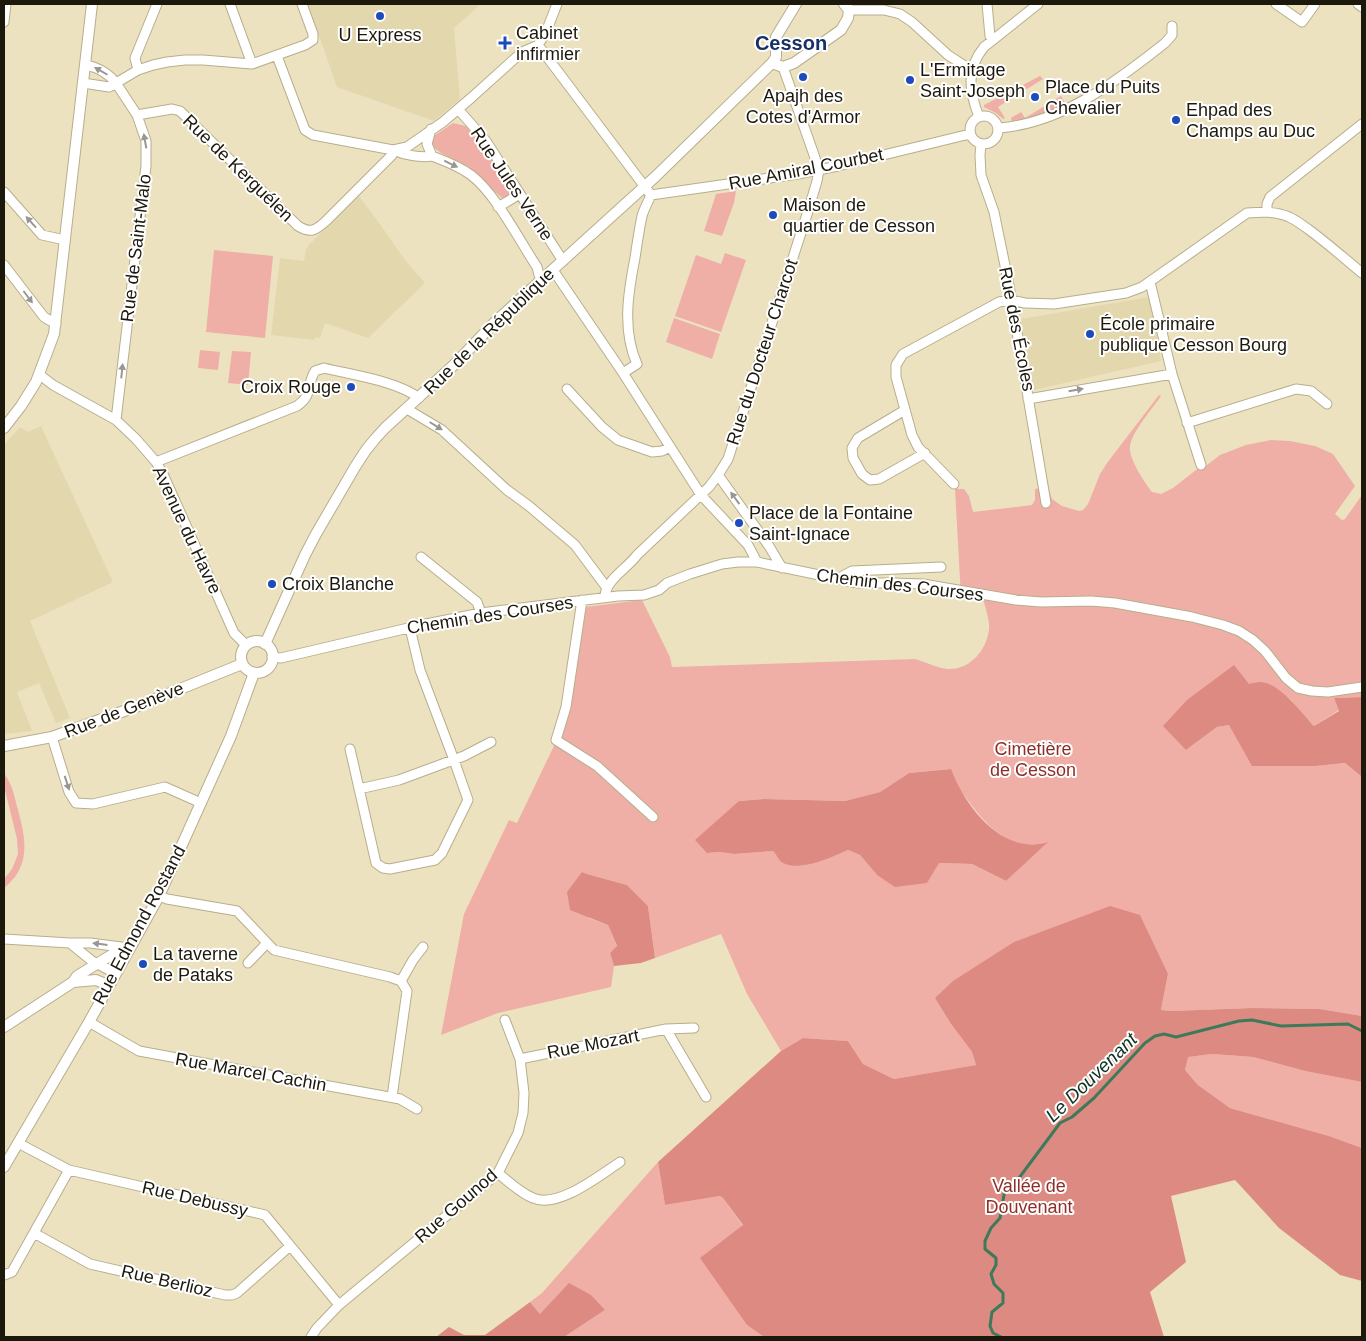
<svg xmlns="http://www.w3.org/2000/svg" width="1366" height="1341" viewBox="0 0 1366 1341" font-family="Arial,sans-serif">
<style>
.built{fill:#e3d7ae}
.green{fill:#efafa7;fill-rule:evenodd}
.forest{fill:#dd8b82}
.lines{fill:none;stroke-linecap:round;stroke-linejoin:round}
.stream{stroke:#3e795a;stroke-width:3}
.minor-casing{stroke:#b7ae8d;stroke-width:11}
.tertiary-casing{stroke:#b7ae8d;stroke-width:12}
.minor{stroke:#fff;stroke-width:9}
.tertiary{stroke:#fff;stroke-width:10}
.oneway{fill:#999792}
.poi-dot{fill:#1c4cb9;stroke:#fff;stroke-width:2}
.labels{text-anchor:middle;stroke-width:4;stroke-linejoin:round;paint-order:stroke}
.poi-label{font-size:18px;fill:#1c180c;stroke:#fff;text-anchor:start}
.street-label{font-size:18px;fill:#1c180c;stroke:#fff}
.park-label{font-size:18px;fill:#8e2e28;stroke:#fff}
.water-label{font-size:19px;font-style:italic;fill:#0d3423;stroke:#fff}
.quarter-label{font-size:20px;font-weight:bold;fill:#173066;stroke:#fff}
</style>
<rect width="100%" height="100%" fill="#ece2c0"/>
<path class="built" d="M308,4H481L454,28L460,99L434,121L337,87Z
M358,195L377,220L405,260L425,283L368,338L325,323L320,338L315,337L314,340L271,335L280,258L304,261L306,249L309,245Z
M1149,297L1151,302L1161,361L1034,390L1032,384L1021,319Z
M41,426L113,582L30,621L70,718L56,723L39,683L17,692L32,731L4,734V445L20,427L25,430L28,432Z"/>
<path class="green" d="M1040,76L1043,79L998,107L1005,118L1003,119L996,113L984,107V105Z
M1061,96L1065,103V105L1044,114L1012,123L1011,118L1021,112L1025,118Z
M453,123L466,126L495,163L512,194L502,198L469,167L441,153L432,146L434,136Z
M736,191L734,203L722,236L704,231L716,194Z
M214,250L273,256L265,338L206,332Z
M725,253L746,260L721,332L675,316L696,255L721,264Z
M674,318L720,334L712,359L666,342Z
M200,350L220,352L218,370L198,368Z
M232,351L251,352L248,385L228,383Z
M1159,395L1161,396C1153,408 1128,436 1130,450C1131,462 1145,483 1152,492L1161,494L1173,488L1196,470L1207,465L1220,455L1246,445L1271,440L1290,441L1315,446L1333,454L1355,486L1335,514L1342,520L1345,519L1362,495V697L1334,698L1339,710L1314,726L1291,700L1262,682L1249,684L1186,750L1217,727L1229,725L1286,765L1316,766L1345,763L1362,777V1016L1320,1009L1252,1008L1171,1011L1161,1010L1168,974L936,998L951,1024L972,1052L976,1065L894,1079L863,1064L848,1041L803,1038L781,1051L747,994L721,934L655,958L648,906L627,885L587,874L582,872L589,918L608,925L617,947L610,953L614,966L611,987L498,1013L441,1035L464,914L509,820L517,823L563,727L585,607L642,600L670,657L672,667L915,659C926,662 937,668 948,669C970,670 987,650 989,629C990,621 986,611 984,602L961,598L955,489H964L969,496L973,512L1032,505L1035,500V489L1048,487L1052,499L1062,506L1079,511L1083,510L1088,504L1100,474L1107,463ZM950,769C953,775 955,781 958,787C961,792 966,797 969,802C988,827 1012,853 1046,842L1006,881L972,864L939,863L877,875L860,855L848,850L822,860L782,862L773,851L734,854L720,852L707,853L739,801L764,799L845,801L880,792L909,773Z
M4,773C13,786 14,795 18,810C24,833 30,856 15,877C11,881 8,885 4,888V879L12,869L18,854L17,839L4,786Z
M1212,1054L1253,1057L1305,1071L1362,1082V1148L1329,1136L1230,1108L1198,1085L1185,1070L1187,1057Z
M658,1162L665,1205L720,1196L723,1198L743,1226L747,1325L764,1337H564L605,1310L540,1314L530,1302L542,1293Z"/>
<path class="forest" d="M1234,665L1249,684C1252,683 1257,682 1260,682C1279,682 1302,713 1314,726L1339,711L1334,698L1362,697V777L1345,763L1316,766H1252L1229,725L1217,727L1186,750L1163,726L1187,700Z
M951,769C965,806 1002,856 1048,842L1006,881L972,864L939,863L927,883L895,887L877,875L860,855L848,850C831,857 802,872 783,863C779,861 776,854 773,851L734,854L720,852L707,853L695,840L739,801L764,799L845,801L880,792L909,773Z
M582,872L587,874L627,885L648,906L655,958L641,963L614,966L610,953L617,946L608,925L570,910L567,892Z
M1110,906L1140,915L1168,974L1161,1010L1171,1011L1252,1008L1320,1009L1362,1016V1082L1305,1071L1253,1057L1212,1054L1188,1057L1185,1070L1198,1085L1230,1108L1329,1136L1362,1148V1281L1340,1275L1279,1228L1235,1180L1171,1196L1186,1262L1150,1292L1164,1337H764L747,1325L700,1258L743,1225L723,1198L720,1196L665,1205L658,1162L781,1051L803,1038L848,1041L863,1064L894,1079L976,1065L972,1052L951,1024L935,998L953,981L1014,942Z
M569,1283L591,1295L605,1310L564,1337H436L449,1327L464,1335H485L530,1302L540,1314Z"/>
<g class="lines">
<path class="stream" d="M1001,1337L993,1333L990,1326L992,1312L1003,1303V1293L994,1284L991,1274L996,1265V1258L985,1249V1241L991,1228L1000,1218L1005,1189L1019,1178L1060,1123L1072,1117L1094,1098L1145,1043L1155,1036L1164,1034L1176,1037L1239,1021L1252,1020L1281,1026L1348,1024L1362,1031"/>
<defs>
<path id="minor" d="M230,4L252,64
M987,4L990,36L993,40
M1276,4L1302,22L1315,4
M1358,4L1362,7
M849,10H884L900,14L912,22L948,55L971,70
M4,22L6,4
M538,45L651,195L798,174L838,166L970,134
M277,56L305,130L313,135L393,150C404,155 421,158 432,156
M138,70L135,58L157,4
M83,83L109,87L116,83C108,73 97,67 85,65
M458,109L486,141L563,261
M137,115L172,109L180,111L298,226C311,234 316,230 326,221L392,155L393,150
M970 130a14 14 0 1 1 28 0a14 14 0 1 1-28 0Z
M979,117C969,91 966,69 984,47L1038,4
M999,128C1063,123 1117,81 1165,43L1172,35V26
M431,129L427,144L432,156C445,161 459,166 471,175C496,194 519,240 537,267L539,275L543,279
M981,144L980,155L981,175L994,212L1009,285L1046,503
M393,150L407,147L443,122L471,98L522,52L538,45L546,32L557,4
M4,192L42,235L65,240
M498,207L520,194
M1267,212V204L1270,197L1362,124
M4,265L44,317L56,324
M553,270L623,373L701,495L748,545L757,562
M1149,283L1151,286L1172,374L1201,465
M623,373L637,364C622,330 628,293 635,258C637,244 639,230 642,216C644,209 648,202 651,195
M40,375L53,385L116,420L136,439L156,462L163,474L234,633L246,645
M567,389L602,427L618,440L652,452L662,451L670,447
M1028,399L1172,374
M407,409L442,430L507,490L529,506L575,545L607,588
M905,410L858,438L852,448L853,458L862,474L870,480L879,479L925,453
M116,420L146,166V141L137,115L116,83L138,70L153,65L167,62L185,60H203L252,64L305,45L313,40V34L302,4
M1187,423L1296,389L1311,391L1327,404
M156,462L297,406C313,395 306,386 315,371L324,368C352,375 397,381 419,398
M718,475L769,546L782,568
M954,484L918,447L912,435L896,377V365L903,354L999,302L1011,300L1025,303L1054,304L1126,293L1142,287L1247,213C1261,212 1276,211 1289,217C1296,220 1302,225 1308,229C1327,243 1344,258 1362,273
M421,557L477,602L481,613
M837,579L852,571L941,567
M605,597C605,580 628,568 637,555L709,487L718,475L728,459L809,208L817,181L819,170L813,152L783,67
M582,600L566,707L556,740L597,766L653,817
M272,657L281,658L421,625L481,613L618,596L644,595L659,590L667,583L690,574L722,564L738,562H757L858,583H893L923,584L1016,600L1041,602L1091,601L1115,603L1192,617L1223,625L1239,631L1253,640L1265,651L1286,678L1298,688L1312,691L1328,692L1362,687
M52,737L69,792L76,803L93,804L165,787L201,803
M350,749L376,863L383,868L390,869L435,860L442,853L468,800L454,760L420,670L410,628
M359,789L399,780L464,756L491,742
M159,896L167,899L237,911L274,950L390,977L401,981L407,991L392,1097
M4,939L70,943H90L129,948
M70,943L92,961L115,973
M248,963L267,943
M401,981L413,960L423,947
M89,1022L139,1051L400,1099L417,1109
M666,1029L706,1097
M520,1059L666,1029L694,1028
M18,1143L69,1170L265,1215L339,1305
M498,1173C509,1182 520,1193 533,1198C558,1209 600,1175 620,1162
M34,1233L90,1264L225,1295H232L237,1293L290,1246
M4,1275L12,1272L69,1170
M311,1337L317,1328L339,1305L498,1173L518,1133L523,1113L524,1093L520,1059L505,1020"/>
<path id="tertiary" d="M772,63L783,67L794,63L841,30L848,18L849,10L844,4
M4,428L21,406L36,382L54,334L92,4
M241 657a16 16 0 1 1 32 0a16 16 0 1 1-32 0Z
M265,644L305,555L316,534L355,467L366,450L375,439L385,428L456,363L495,322L655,177L772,63L776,57V37L796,4
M4,746L52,737L138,706L242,664
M73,982L77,976L113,954L130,948
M4,1027L73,982L96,980L108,985
M4,1167L89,1022L159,896L231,736L254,673"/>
</defs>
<use href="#minor" class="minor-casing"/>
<use href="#tertiary" class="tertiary-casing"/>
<use href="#minor" class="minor"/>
<use href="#tertiary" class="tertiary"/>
</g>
<defs><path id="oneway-solid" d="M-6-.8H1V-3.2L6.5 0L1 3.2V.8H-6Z" transform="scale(1.25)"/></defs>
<g class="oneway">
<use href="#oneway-solid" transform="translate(101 71) rotate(-150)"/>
<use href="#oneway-solid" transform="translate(145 141) rotate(-100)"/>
<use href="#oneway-solid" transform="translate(451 164) rotate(26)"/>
<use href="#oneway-solid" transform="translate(31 222) rotate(-132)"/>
<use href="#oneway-solid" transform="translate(28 297) rotate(53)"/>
<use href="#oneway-solid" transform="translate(122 371) rotate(-84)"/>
<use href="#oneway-solid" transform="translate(1076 390) rotate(-10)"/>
<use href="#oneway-solid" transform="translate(436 426) rotate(32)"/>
<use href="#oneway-solid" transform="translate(735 498) rotate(-126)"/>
<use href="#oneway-solid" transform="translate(67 783) rotate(72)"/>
<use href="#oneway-solid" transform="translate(100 944) rotate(-173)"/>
</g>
<g class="poi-dot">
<circle cx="380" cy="16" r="5"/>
<path d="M502.5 35.5h5v5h5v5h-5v5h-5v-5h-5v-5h5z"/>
<circle cx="803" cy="77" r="5"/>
<circle cx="910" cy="80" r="5"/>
<circle cx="1035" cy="97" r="5"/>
<circle cx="1176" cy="120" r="5"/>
<circle cx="773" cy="215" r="5"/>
<circle cx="1090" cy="334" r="5"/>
<circle cx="351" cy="387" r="5"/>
<circle cx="739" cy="523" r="5"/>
<circle cx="272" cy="584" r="5"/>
<circle cx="143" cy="964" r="5"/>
</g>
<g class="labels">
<g class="poi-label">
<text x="516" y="39">Cabinet<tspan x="516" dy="21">infirmier</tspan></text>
<text x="380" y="41" text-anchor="middle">U Express</text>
<text x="920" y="76">L'Ermitage<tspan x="920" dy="21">Saint-Joseph</tspan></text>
<text x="1045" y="93">Place du Puits<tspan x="1045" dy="21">Chevalier</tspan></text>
<text x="803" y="102" text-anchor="middle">Apajh des<tspan x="803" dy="21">Cotes d'Armor</tspan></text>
<text x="1186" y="116">Ehpad des<tspan x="1186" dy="21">Champs au Duc</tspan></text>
<text x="783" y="211">Maison de<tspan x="783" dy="21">quartier de Cesson</tspan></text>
<text x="1100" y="330">École primaire<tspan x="1100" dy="21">publique Cesson Bourg</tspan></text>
<text x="341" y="393" text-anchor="end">Croix Rouge</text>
<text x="749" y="519">Place de la Fontaine<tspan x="749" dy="21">Saint-Ignace</tspan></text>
<text x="282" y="590">Croix Blanche</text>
<text x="153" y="960">La taverne<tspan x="153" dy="21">de Pataks</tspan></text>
</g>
<g class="street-label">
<text transform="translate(238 168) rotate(44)" y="6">Rue de Kerguélen</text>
<text transform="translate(806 169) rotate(-11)" y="6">Rue Amiral Courbet</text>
<text transform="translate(512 184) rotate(56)" y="6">Rue Jules Verne</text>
<text transform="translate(136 248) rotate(-83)" y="6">Rue de Saint-Malo</text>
<text transform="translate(1017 329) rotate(79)" y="6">Rue des Écoles</text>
<text transform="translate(489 331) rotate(-44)" y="6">Rue de la République</text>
<text transform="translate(762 352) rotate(-72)" y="6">Rue du Docteur Charcot</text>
<text transform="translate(187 530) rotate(65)" y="6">Avenue du Havre</text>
<text transform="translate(900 585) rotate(7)" y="6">Chemin des Courses</text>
<text transform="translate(490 615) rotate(-9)" y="6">Chemin des Courses</text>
<text transform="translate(124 710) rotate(-21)" y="6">Rue de Genève</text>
<text transform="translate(139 925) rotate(-62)" y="6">Rue Edmond Rostand</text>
<text transform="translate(593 1044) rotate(-11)" y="6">Rue Mozart</text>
<text transform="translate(251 1072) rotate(10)" y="6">Rue Marcel Cachin</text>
<text transform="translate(195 1199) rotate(13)" y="6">Rue Debussy</text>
<text transform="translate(456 1206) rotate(-41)" y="6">Rue Gounod</text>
<text transform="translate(167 1281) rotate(13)" y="6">Rue Berlioz</text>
</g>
<g class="park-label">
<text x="1033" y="755">Cimetière<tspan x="1033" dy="21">de Cesson</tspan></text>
<text x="1029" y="1192">Vallée de<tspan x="1029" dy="21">Douvenant</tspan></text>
</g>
<g class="water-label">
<text transform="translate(1091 1077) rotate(-44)" y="7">Le Douvenant</text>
</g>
<g class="quarter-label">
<text x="791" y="50">Cesson</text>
</g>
</g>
<rect width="1366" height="1341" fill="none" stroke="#1c180c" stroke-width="10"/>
</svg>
